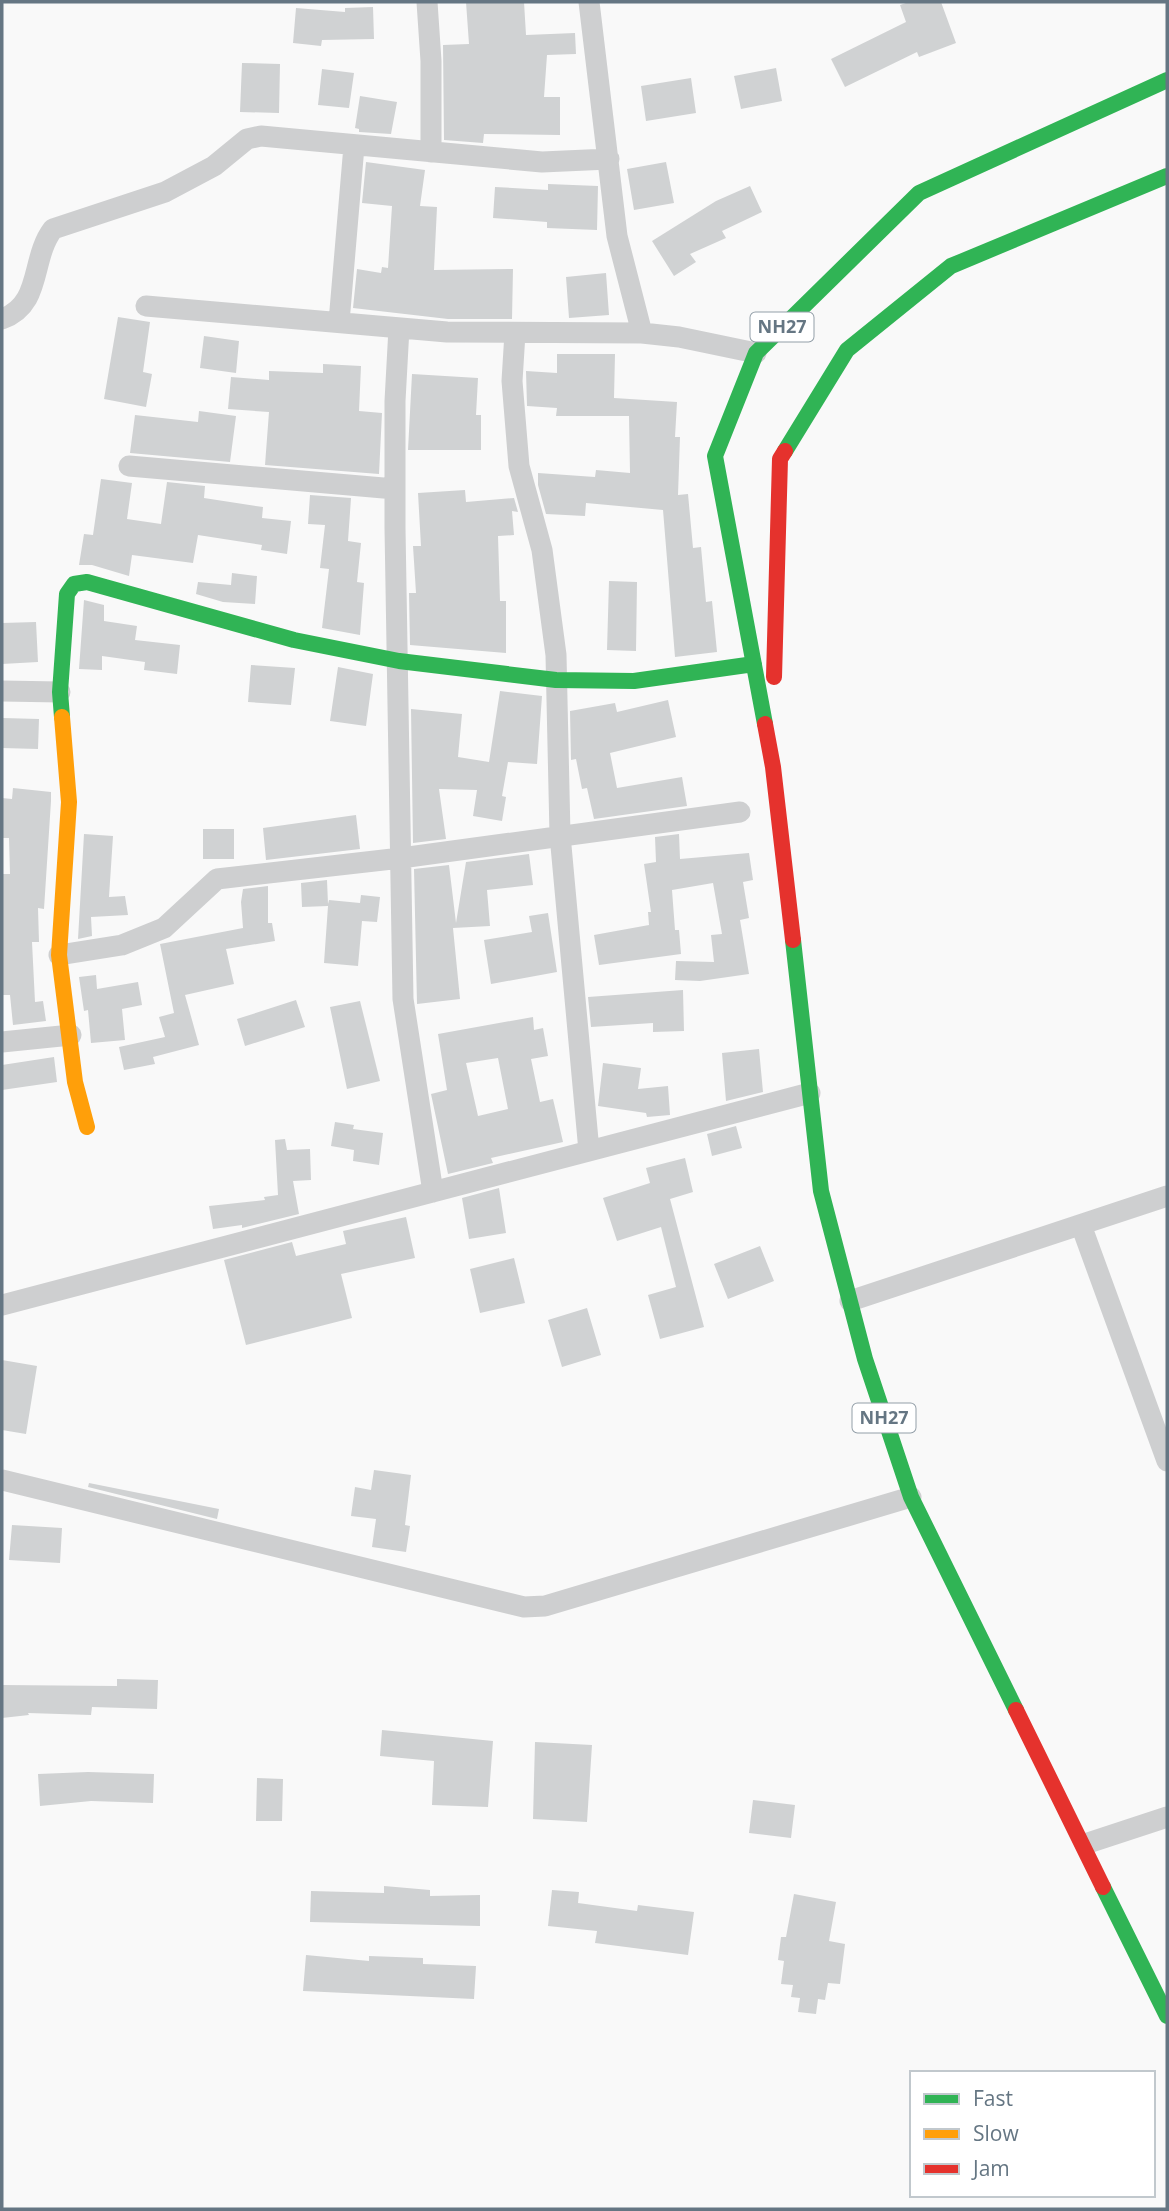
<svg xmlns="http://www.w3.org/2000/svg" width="1169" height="2211" viewBox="0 0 1169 2211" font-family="'Open Sans',sans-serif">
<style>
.building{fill:#d0d2d3;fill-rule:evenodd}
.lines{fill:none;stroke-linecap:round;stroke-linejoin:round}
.street{stroke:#cecfd0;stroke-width:21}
.fast{stroke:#30b455;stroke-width:16}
.slow{stroke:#ff9f0a;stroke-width:16}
.jam{stroke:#e5322d;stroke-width:16}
.labels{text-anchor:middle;stroke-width:7;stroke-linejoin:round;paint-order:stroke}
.shield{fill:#fff;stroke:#939fa8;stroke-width:2}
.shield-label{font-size:18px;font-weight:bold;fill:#657683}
</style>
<rect width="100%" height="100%" fill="#f9f9f9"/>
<path class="building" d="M466,2H524L526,35L575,33L576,54L547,55L544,97H560V135L484,134L483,143L444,140L443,45L469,44Z
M909,2H941L956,43L919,57L917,52L845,87L831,59L906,22L900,5Z
M373,7L374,39L322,40L321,46L293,43L296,8L345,12V8Z
M242,63L280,64L279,113L240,112Z
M776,68L782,101L741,109L734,76Z
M322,69L354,73L349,108L318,105Z
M691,78L696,113L646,121L641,86Z
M360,96L397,102L391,134L359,132V129L355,128Z
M366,162L425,170L420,206L437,207L434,270L513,269L512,319H448L353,308L357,269L381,273L382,267L388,268L392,206L362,203Z
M666,162L674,203L634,210L627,169Z
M548,184L598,186L597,230L547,228V222L493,218L495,187L548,190Z
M750,186L762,212L722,231L726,238L690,254L696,262L674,276L652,241L716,201Z
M606,273L609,315L569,318L566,277Z
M118,317L150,322L143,372L152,374L146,407L104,399Z
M204,336L239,341L236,373L200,368Z
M557,354H615L614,398L677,402L675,437H680L678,495L688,494L693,548L701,547L706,602L712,601L717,652L675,657L663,510L586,503L585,516L546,514L538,485V473L595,477L596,470L630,473L629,416H556L557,408L527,406L526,371L557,373Z
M323,364L361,366L359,411L382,413L379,474L265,465L269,412L228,409L231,377L269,380V371L323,373Z
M412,374L478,378L476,415H481V450H408Z
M199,411L236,416L230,462L130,453L135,415L198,422Z
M101,479L132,483L127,519L161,524L167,482L205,486L204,498L263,507L262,518L291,521L287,554L261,550L262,545L198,535L193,563L132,555L129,576L92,565H79L84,534L93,535Z
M465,490L466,502L514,498L518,512L512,511L514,535L498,536L500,601H506V653L410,645L409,593H416L413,546H421L418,493Z
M310,495L351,498L348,541L361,543L357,582L364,583L360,635L322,628L329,569L320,568L325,525L308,524Z
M232,573L257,576L255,604L223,602L196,594L198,582L231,585Z
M609,581L637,582L636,651L607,650Z
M84,600L104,605V621L137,626L135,640L180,645L177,674L144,670L145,662L102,656V670L79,669Z
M36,622L38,662L2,664V623Z
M251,665L295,668L291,705L248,702Z
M338,667L373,674L366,726L330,721Z
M500,691L542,696L537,764L508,762L502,796L506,797L502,821L473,816L477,790L439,789L446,839L413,843L411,709L462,714L458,757L489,762Z
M668,700L676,737L610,753L617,788L682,777L687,806L594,819L587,788L582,789L576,759L571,760L570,711L615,703L617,712Z
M3,718L39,719L38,749L2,748Z
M13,788L51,792V801L44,909L38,908L39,942H32L35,1002L43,1001L46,1021L13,1025L10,995H2V874H10L9,838H2V798L12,799Z
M356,815L360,849L266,860L263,828Z
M203,829H234V859H203Z
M84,834L113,836L109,897L125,896L128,915L91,917L92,936L78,939Z
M679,834L680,859L749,853L753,880L743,882L749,918L740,920L749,974L700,981L675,980L676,961L714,962L711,935L722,934L713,883L672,890L675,930H679L681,954L599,965L594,935L649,925L648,912H651L644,864L656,862L655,837Z
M529,854L533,885L487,890L490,926L453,928L460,999L417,1004L414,869L449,865L456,923L466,862Z
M327,880L328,904L329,900L360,903L361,895L380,897L377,922L362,921L358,966L324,963L328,906L302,907L301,883Z
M268,886V923H272L275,941L226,949L234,984L185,995L199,1045L153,1057L155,1064L124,1070L119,1047L165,1037L159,1017L174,1013L160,944L243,928L241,902L243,889Z
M548,913L557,972L491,984L484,940L532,932L529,916Z
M96,975L97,989L138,982L142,1005L122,1009L125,1040L91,1043L88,1010L84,1011L79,977Z
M683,990L684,1031L653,1032V1023L591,1027L588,997Z
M296,1000L305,1027L245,1046L237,1019Z
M360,1001L380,1081L347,1089L330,1007Z
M533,1017L534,1030L543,1028L548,1056L531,1059L540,1102L553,1099L563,1142L491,1158L493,1163L448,1174L431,1094L447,1090L438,1034ZM498,1058L508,1109L478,1116L466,1063Z
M759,1049L763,1092L726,1101L722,1053Z
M54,1057L57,1082L2,1090V1065Z
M603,1063L641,1068L638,1089L668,1086L670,1115L647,1117L646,1113L598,1106Z
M335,1122L354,1125L353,1129L383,1133L379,1165L353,1161L354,1150L331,1146Z
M736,1126L742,1148L712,1156L707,1134Z
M285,1139L287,1150L310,1149L311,1180L293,1181L299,1214L242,1228V1225L213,1229L209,1206L265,1200L264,1197L278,1195L275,1140Z
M685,1158L693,1192L670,1199L704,1327L660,1339L648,1295L676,1287L661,1227L617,1241L603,1198L650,1183L646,1168Z
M499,1188L506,1233L469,1239L462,1198Z
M406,1217L415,1258L341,1274L352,1318L246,1345L224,1260L292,1242L296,1256L346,1244L343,1231Z
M760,1246L774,1281L728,1299L714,1264Z
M514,1258L525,1303L480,1313L470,1269Z
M587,1308L601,1355L562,1367L548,1320Z
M2,1360L37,1366L26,1434L2,1430Z
M374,1470L411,1475L405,1525L410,1526L406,1552L372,1547L376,1519L351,1516L355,1487L371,1490Z
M89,1483L219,1509L217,1519L88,1487Z
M12,1525L62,1528L60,1563L9,1560Z
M117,1679L158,1680L157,1709L92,1707L91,1715L28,1713L29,1715L2,1718V1685L117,1686Z
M382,1730L493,1741L488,1807L432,1805L434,1761L380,1756Z
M535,1742L592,1745L587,1822L533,1819Z
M88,1772L154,1774L153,1803L91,1801L40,1806L38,1774Z
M257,1778L283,1779L282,1821H256Z
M753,1800L795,1805L791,1838L749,1833Z
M384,1886L430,1890V1896L480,1895V1926L310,1922L311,1891L384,1893Z
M552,1890L579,1892L578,1903L637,1911L638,1905L694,1912L688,1955L595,1943L597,1931L548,1926Z
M794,1894L836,1902L829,1941L845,1944L840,1984L828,1983L825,2000L818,1999L816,2014L798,2012L800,1998L791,1997L793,1985L781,1984L784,1961L778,1960L781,1937H786Z
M306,1955L369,1961V1956L423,1958V1964L476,1966L474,1999L303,1991Z"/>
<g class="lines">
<path class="street" d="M427,2L431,61V152
M589,2L617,236L642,333
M146,306L447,332L642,333L679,337L756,353
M2,319C43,304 30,259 53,229L165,192L214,166L247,139L261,136L542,162L609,159
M339,322L354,146
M399,328L395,401V528L403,999L433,1192
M515,333L512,381L519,466L542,550L556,655L560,835L589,1151
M129,466L395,489
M2,691L60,692
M59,955L122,945L164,928L217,879L401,858L740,812
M2,1042L71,1035
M1081,1225L1167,1461
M850,1301L1167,1196
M2,1305L810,1093
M2,1480L524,1607L545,1606L911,1497
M1085,1844L1167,1817"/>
<path class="fast" d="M785,451L847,350L951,266L1167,176
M62,717L60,692L67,594L74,584L87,582L294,640L399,661L556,680L634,681L754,664
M765,724L715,456L756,353L919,193L1167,80
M793,940L821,1191L865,1359L911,1497L1016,1710
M1103,1887L1167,2016"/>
<path class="slow" d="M62,717L69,802L59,955L75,1082L87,1127"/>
<path class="jam" d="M774,677L780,459L785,451
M765,724L773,767L793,940
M1016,1710L1103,1887"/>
</g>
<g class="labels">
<g class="shield">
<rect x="750.5" y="312.5" width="63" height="29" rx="5"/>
<rect x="852.5" y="1403.5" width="63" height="29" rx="5"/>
</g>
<g class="shield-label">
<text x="782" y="333">NH27</text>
<text x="884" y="1424">NH27</text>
</g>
</g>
<rect width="1169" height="2211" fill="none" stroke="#657683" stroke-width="7"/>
<rect x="910" y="2071" width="245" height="126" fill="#ffffff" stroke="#c1c8cd" stroke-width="2"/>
<rect x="924" y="2094" width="35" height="10" fill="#30b455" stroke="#c1c8cd" stroke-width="2"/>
<text x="973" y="2106" font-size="21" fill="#657683">Fast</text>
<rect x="924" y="2129" width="35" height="10" fill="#ff9f0a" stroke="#c1c8cd" stroke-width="2"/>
<text x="973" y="2141" font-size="21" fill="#657683">Slow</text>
<rect x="924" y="2164" width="35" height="10" fill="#e5322d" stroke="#c1c8cd" stroke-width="2"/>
<text x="973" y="2176" font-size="21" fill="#657683">Jam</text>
</svg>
